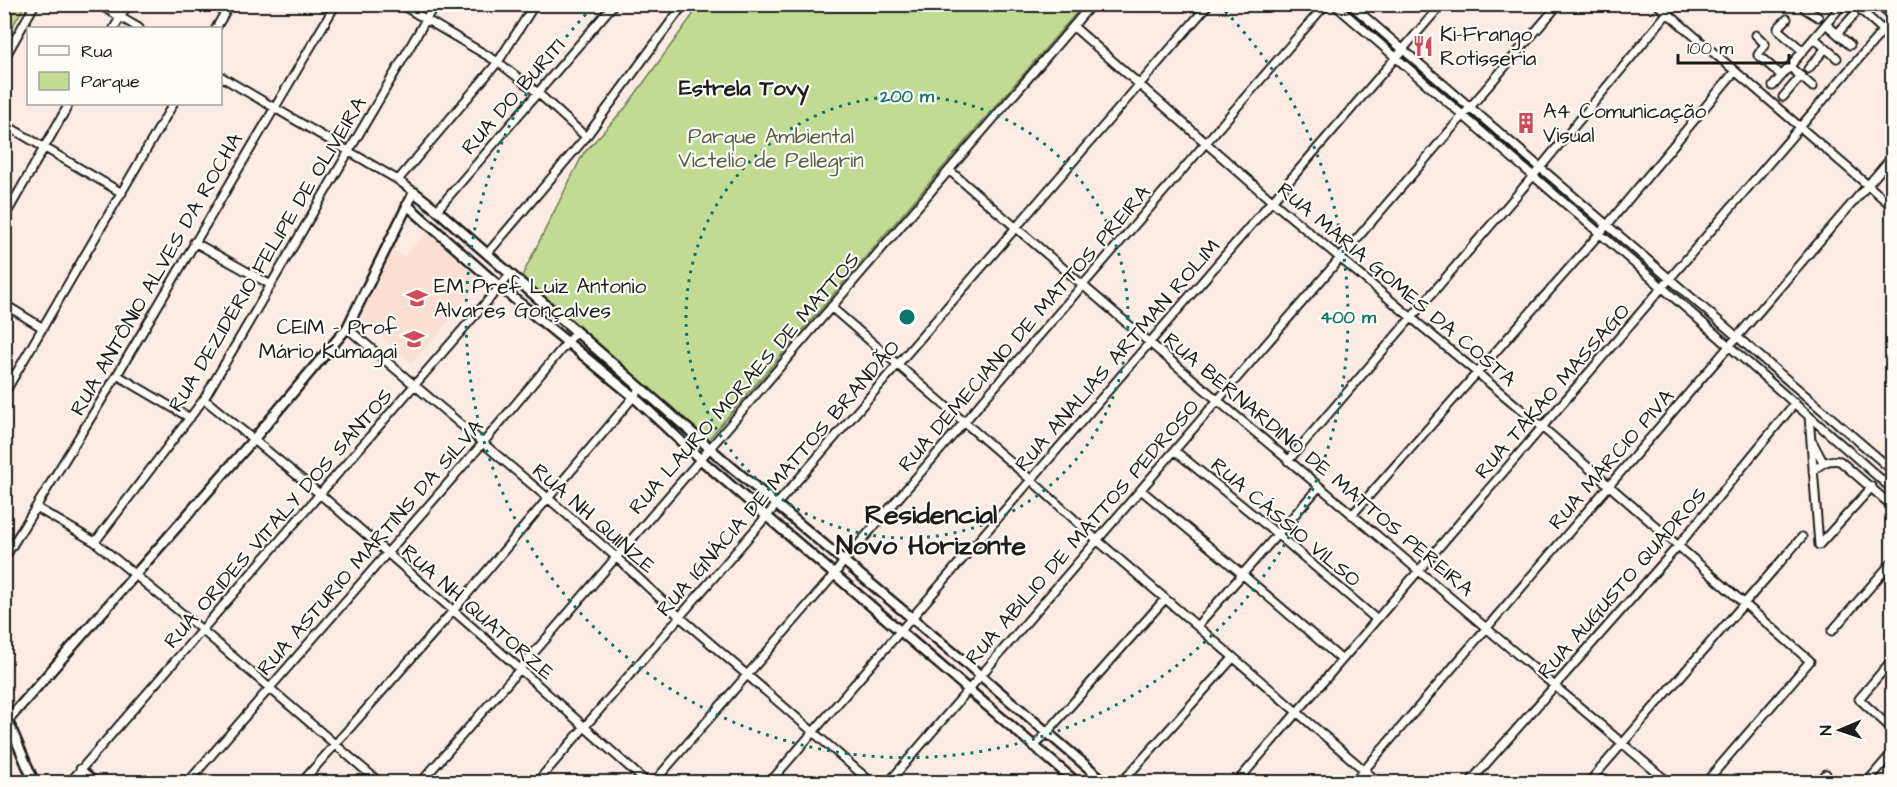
<svg xmlns="http://www.w3.org/2000/svg" width="1897" height="787" viewBox="0 0 1897 787" font-family="'Architects Daughter',sans-serif">
<style>
.built{fill:#fcdfd3}
.green{fill:#c1db92;stroke:#6e7c57;stroke-width:1.5}
.lines{fill:none;stroke-linecap:round;stroke-linejoin:round}
.minor-casing{stroke:#1c1c1c;stroke-width:11}
.tertiary-casing{stroke:#1c1c1c;stroke-width:13}
.minor{stroke:#fdfcf7;stroke-width:7}
.tertiary{stroke:#fdfcf7;stroke-width:8}
.ring{fill:none;stroke:#0f766e;stroke-width:3;stroke-dasharray:3 6}
.labels{text-anchor:middle;stroke-width:4.5;stroke-linejoin:round;paint-order:stroke}
.poi-label{font-size:21px;fill:#1c1c1c;stroke:#fdfcf7;text-anchor:start}
.street-label{font-size:21px;fill:#1c1c1c;stroke:#fdfcf7}
.park-label{font-size:21px;fill:#565f45;stroke:#fdfcf7}
.neighbourhood-label{font-size:22px;font-weight:bold;fill:#1c1c1c;stroke:#fdfcf7}
.district-label{font-size:27px;font-weight:bold;fill:#1c1c1c;stroke:#fdfcf7}
.centre{fill:#0f766e;stroke:#fdfcf7;stroke-width:3}
.ring-label{font-size:18px;text-anchor:middle;font-weight:bold;fill:#0f766e;stroke:#fdfcf7;stroke-width:4.5;stroke-linejoin:round;paint-order:stroke}
</style>
<rect width="100%" height="100%" fill="#fcebe2"/>
<filter id="ink" filterUnits="userSpaceOnUse"><feTurbulence type="fractalNoise" baseFrequency=".0167" numOctaves="2"/><feDisplacementMap in="SourceGraphic" scale="12" xChannelSelector="R" yChannelSelector="G"/><feConvolveMatrix kernelMatrix="1 2 1 2 8 2 1 2 1" color-interpolation-filters="sRGB"/></filter>
<g filter="url(#ink)">
<path class="built" d="M427,231L481,281L438,334L412,363L358,316L391,248L404,257Z"/>
<path class="green" d="M5,4L25,5L5,39L4,5Z
M700,5H1083L707,441L522,276L583,154L626,107Z"/>
<g class="lines">
<defs>
<path id="minor" d="M98,4L139,28
M400,4L498,62L538,93L586,137
M1334,4L1663,288L1892,489
M1350,4L1892,470
M1657,4L1892,206
M1804,4L1805,9L1818,17
M1854,4L1884,31
M1878,4L1885,10
M1787,19L1778,28V30L1803,51
M1826,24L1850,45
M1074,27L1273,202L1542,427L1810,661L1706,782
M114,28L128,4
M216,28L230,4
M1837,34L1854,15
M1756,35L1765,44L1758,55L1782,76
M1814,38L1837,58
M4,59L35,4
M1790,67L1813,87
M1808,69L1826,48
M220,76L398,180L414,192
M1773,86L1843,4
M1783,97L1801,76
M4,124L122,193
M949,170L1150,343L1668,782
M398,180L498,62L535,4
M437,210L614,4
M4,218L69,104
M194,242L271,285
M487,254L586,137L684,4
M4,304L43,328
M831,307L1030,479L1097,540L1378,782
M347,328L549,499L616,557L680,617L871,782
M117,375L190,418
M4,394L173,104
M204,399L321,495L520,669L646,782
M1809,416L1819,545
M1813,443L1823,462
M1175,451L1277,534L1376,619
M1288,461L1540,168L1675,4
M1813,471C1822,463 1828,459 1840,461L1892,506
M1141,490L1242,574L1342,660
M37,508L95,542L202,630L379,782
M1352,515L1608,224L1735,71
M95,542L204,399L435,4
M1819,545L1872,487
M4,559L117,375L336,4
M1197,626L1319,487
M1832,631L1892,562
M1892,660L1859,699L1892,729
M1034,747L1165,599
M80,769L95,782
M23,782L32,777
M70,782L510,275
M188,782L483,443L576,332
M302,782L453,611L641,388
M421,782L520,669L1092,4
M537,782L1209,4
M654,782L834,575L844,561L1326,4
M770,782L1442,4
M889,782L1559,4
M1122,782L1233,658
M1237,782L1892,20
M1354,782L1892,157
M1470,782L1678,546L1795,403
M1589,782L1802,537
M1819,782L1826,774
M1867,782L1892,753"/>
<path id="tertiary" d="M407,205L500,287L634,397L700,459L1076,782
M4,712L34,782
M8,720L253,440L347,328L414,192L437,210L729,465L980,675L1105,782"/>
</defs>
<use href="#minor" class="minor-casing"/>
<use href="#tertiary" class="tertiary-casing"/>
<use href="#minor" class="minor"/>
<use href="#tertiary" class="tertiary"/>
</g>
</g>
<g class="ring">
<circle cx="907" cy="317" r="221"/>
<path d="M1219 5A441 441 0 1 1 595 5"/>
</g>
<defs>
<symbol id="restaurant-bare" viewBox="-9 -9 18 18"><path d="M-5-6h1v4h1v-4h1v4h1v-4h1v5L-1.5 .5V6h-2V.5L-5-1ZM5-6V6H3V1.5H1.5Q1.5-4 5-6Z" fill="#d1495b" stroke="#fdfcf7" stroke-width="2.5" paint-order="stroke"/></symbol>
<symbol id="building-bare" viewBox="-9 -9 18 18"><path d="M-4-6H4V6H1V3H-1V6H-4ZM-2.5-4.3h1.7v1.8h-1.7ZM.8-4.3h1.7v1.8H.8ZM-2.5-1h1.7V.8h-1.7ZM.8-1h1.7V.8H.8Z" fill="#d1495b" stroke="#fdfcf7" stroke-width="2.5" paint-order="stroke"/></symbol>
<symbol id="school-bare" viewBox="-9 -9 18 18"><path d="M0-5L7-2L0 1L-7-2ZM-4 1L0 2.5L4 1V4Q0 6-4 4Z" fill="#d1495b" stroke="#fdfcf7" stroke-width="2.5" paint-order="stroke"/></symbol>
</defs>
<g fill-rule="evenodd">
<use href="#restaurant-bare" x="1408" y="31" width="30" height="30"/>
<use href="#building-bare" x="1511" y="108" width="30" height="30"/>
<use href="#school-bare" x="402" y="283" width="30" height="30"/>
<use href="#school-bare" x="399" y="324" width="30" height="30"/>
</g>
<g class="labels">
<g class="poi-label">
<text x="1440" y="41">Ki-Frango<tspan x="1440" dy="24">Rotisseria</tspan></text>
<text x="1543" y="118">A4 Comunicação<tspan x="1543" dy="24">Visual</tspan></text>
<text x="434" y="293">EM Pref Luiz Antonio<tspan x="434" dy="24">Alvares Gonçalves</tspan></text>
<text x="397" y="334" text-anchor="end">CEIM - Prof<tspan x="397" dy="24">Mário Kumagai</tspan></text>
</g>
<g class="street-label">
<text transform="translate(513 96) rotate(-49)" y="7">RUA DO BURITI</text>
<text transform="translate(267 254) rotate(-59)" y="7">RUA DEZIDÉRIO FELIPE DE OLIVEIRA</text>
<text transform="translate(156 274) rotate(-60)" y="7">RUA ANTÔNIO ALVES DA ROCHA</text>
<text transform="translate(1397 284) rotate(40)" y="7">RUA MARIA GOMES DA COSTA</text>
<text transform="translate(1024 328) rotate(-49)" y="7">RUA DEMECIANO DE MATTOS PREIRA</text>
<text transform="translate(1117 355) rotate(-49)" y="7">RUA ANALIAS ARTMAN ROLIM</text>
<text transform="translate(744 383) rotate(-49)" y="7">RUA LAURO MORAES DE MATTOS</text>
<text transform="translate(1552 391) rotate(-49)" y="7">RUA TAKAO MASSAGO</text>
<text transform="translate(1611 459) rotate(-49)" y="7">RUA MÁRCIO PIVA</text>
<text transform="translate(1319 464) rotate(40)" y="7">RUA BERNARDINO DE MATTOS PEREIRA</text>
<text transform="translate(778 478) rotate(-49)" y="7">RUA IGNÁCIA DE MATTOS BRANDÃO</text>
<text transform="translate(278 518) rotate(-49)" y="7">RUA ORIDES VITALY DOS SANTOS</text>
<text transform="translate(594 518) rotate(41)" y="7">RUA NH QUINZE</text>
<text transform="translate(1286 522) rotate(40)" y="7">RUA CÁSSIO VILSO</text>
<text transform="translate(1082 532) rotate(-49)" y="7">RUA ABILIO DE MATTOS PEDROSO</text>
<text transform="translate(370 547) rotate(-49)" y="7">RUA ASTURIO MARTINS DA SILVA</text>
<text transform="translate(1622 583) rotate(-49)" y="7">RUA AUGUSTO QUADROS</text>
<text transform="translate(478 612) rotate(41)" y="7">RUA NH QUATORZE</text>
</g>
<g class="park-label">
<text x="771" y="143">Parque Ambiental<tspan x="771" dy="24">Victelio de Pellegrin</tspan></text>
</g>
<g class="neighbourhood-label">
<text x="744" y="95">Estrela Tovy</text>
</g>
<g class="district-label">
<text x="931" y="523">Residencial<tspan x="931" dy="31">Novo Horizonte</tspan></text>
</g>
</g>
<circle cx="907" cy="317" r="9" class="centre"/>
<g class="ring-label">
<text x="907" y="102">200 m</text>
<text x="1348" y="323">400 m</text>
</g>
<rect width="1897" height="787" fill="none" stroke="#fdfcf7" stroke-width="24"/>
<rect x="12" y="12" width="1873" height="763" fill="none" stroke="#1c1c1c" stroke-width="2" filter="url(#ink)"/>
<rect x="27" y="27" width="195" height="78" fill="#fdfcf7" stroke="#a3a29f" stroke-width="1.5"/>
<rect x="39" y="46" width="30" height="9" fill="#fdfcf7" stroke="#a3a29f" stroke-width="1.5"/>
<text x="81" y="57" font-size="18" fill="#1c1c1c">Rua</text>
<rect x="39" y="72" width="30" height="18" fill="#c1db92" stroke="#a3a29f" stroke-width="1.5"/>
<text x="81" y="87" font-size="18" fill="#1c1c1c">Parque</text>
<g transform="translate(1840 730) rotate(268)" stroke="#fdfcf7" stroke-width="4.5" paint-order="stroke">
<path d="M0-4.5L10 22L0 15L-10 22Z" fill="#1c1c1c"/>
<text y="-9" font-size="16" font-weight="bold" text-anchor="middle" fill="#1c1c1c">N</text>
</g>
<path d="M1678 54v9h111v-9" fill="none" stroke="#1c1c1c" stroke-width="3"/>
<text x="1687" y="54" font-size="18" fill="#1c1c1c" stroke="#fdfcf7" stroke-width="4.5" paint-order="stroke">100 m</text>
</svg>
